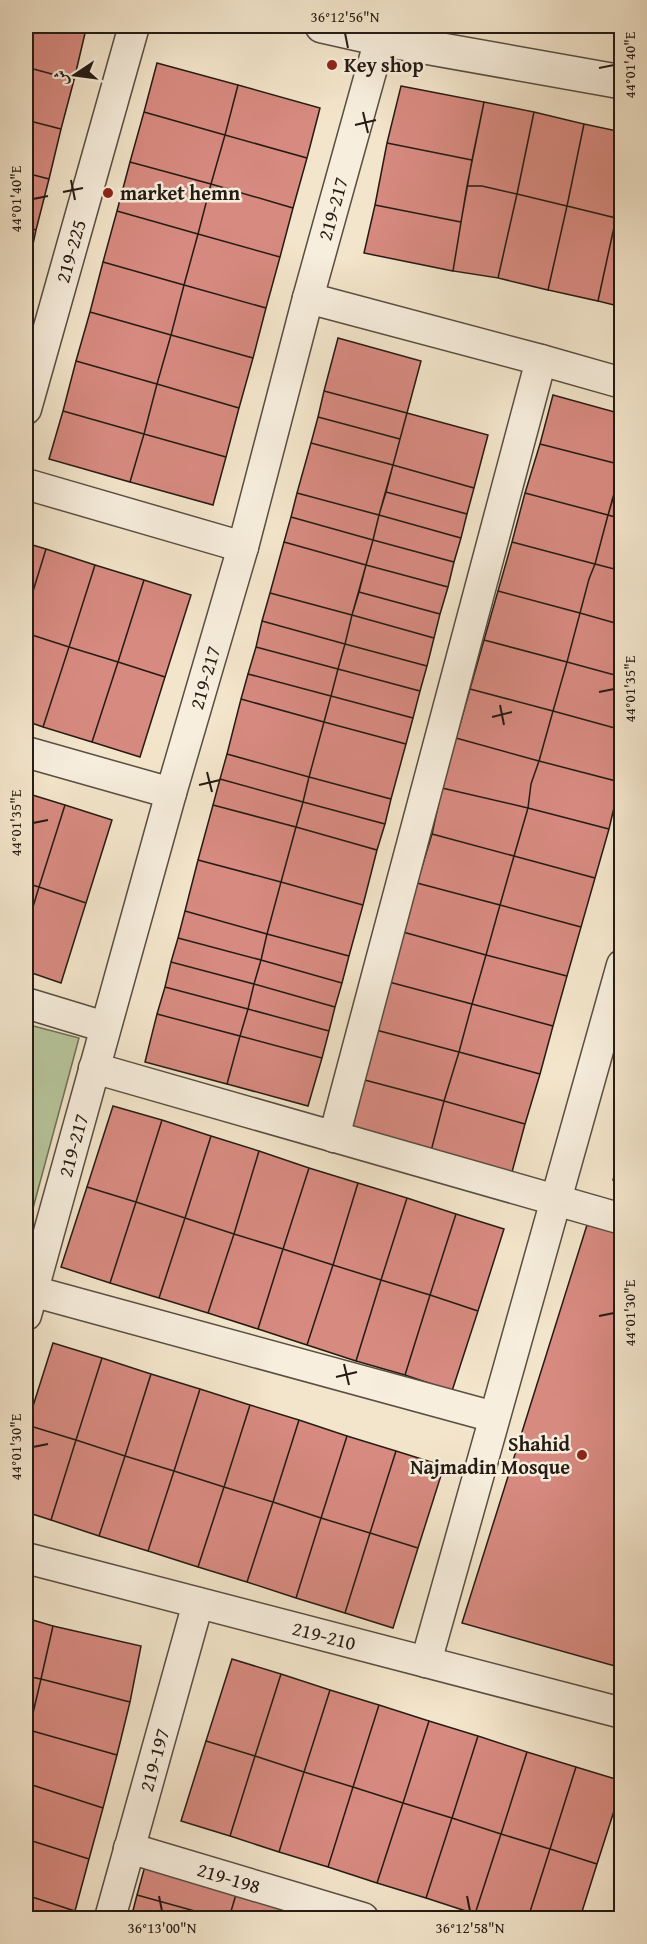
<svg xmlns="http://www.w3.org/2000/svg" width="647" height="1944" viewBox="0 0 647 1944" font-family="'Gentium Book Plus',Amiri,serif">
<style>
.green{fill:#b7c59b;stroke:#6e7058;stroke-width:1.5}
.building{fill:#d78a80;stroke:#251b14;stroke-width:1.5}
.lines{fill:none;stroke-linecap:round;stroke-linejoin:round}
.minor-casing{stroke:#584e42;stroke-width:33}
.tertiary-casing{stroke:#584e42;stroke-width:36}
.minor{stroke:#f7eedd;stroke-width:30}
.tertiary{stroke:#f7eedd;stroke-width:33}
.ticks{fill:none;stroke:#251b14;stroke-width:2}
.poi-dot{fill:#8f2418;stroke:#f7eedd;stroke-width:2}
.labels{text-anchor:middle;stroke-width:5;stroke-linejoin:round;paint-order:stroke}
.poi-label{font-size:20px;font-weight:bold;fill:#251b14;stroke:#f7eedd;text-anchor:start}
.street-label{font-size:20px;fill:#251b14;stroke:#f7eedd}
.neatline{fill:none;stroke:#251b14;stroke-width:2}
.ticks-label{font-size:15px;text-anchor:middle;fill:#251b14}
</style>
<rect width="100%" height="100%" fill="#f3e5cb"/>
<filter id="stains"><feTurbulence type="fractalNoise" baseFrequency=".00333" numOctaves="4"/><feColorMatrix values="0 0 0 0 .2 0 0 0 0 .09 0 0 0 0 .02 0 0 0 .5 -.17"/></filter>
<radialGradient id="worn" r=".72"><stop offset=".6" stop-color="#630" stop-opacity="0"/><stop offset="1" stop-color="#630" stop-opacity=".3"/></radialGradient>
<path class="green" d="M26,1024L79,1038L29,1223L26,1222Z"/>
<path class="building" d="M26,26H71L86,29L74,80L26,67Z
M157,63L238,85L225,135L144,112Z
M26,67L74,80L61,129L26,120Z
M238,85L320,108L307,158L225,135Z
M401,86L484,102L472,160L387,143Z
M484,102L534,112L517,194L482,186H467Z
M144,112L225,135L211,184L130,162Z
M534,112L584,124L567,206L517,194Z
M26,120L61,129L49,179L26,173Z
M584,124L622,132V192L616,218L567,206Z
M225,135L307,158L293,208L211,184Z
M387,143L472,160L461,222L375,205Z
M130,162L211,184L198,234L117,211Z
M26,173L49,179L36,230L26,227Z
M211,184L293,208L280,257L198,234Z
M467,186H482L517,194L498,278L453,271Z
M622,192V219L616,218Z
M517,194L567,206L548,290L498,278Z
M375,205L461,222L453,271L364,253Z
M567,206L616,218L598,301L548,290Z
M117,211L198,234L184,285L103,262Z
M616,218L622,219V307L598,301Z
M26,227L36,230L26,277Z
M198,234L280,257L266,308L184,285Z
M103,262L184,285L171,335L90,312Z
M184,285L266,308L253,358L171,335Z
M90,312L171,335L157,384L76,361Z
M171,335L253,358L239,408L157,384Z
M338,338L421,361L407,413L324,391Z
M76,361L157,384L144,434L63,411Z
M157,384L239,408L226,457L144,434Z
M324,391L407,413L400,439L318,417Z
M553,395L622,414V465L540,444Z
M63,411L144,434L130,482L49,459Z
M407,413L488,435L474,488L393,465Z
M318,417L400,439L393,465L311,443Z
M144,434L226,457L213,505L130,482Z
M311,443L393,465L379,515L297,493Z
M540,444L622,465L608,515L525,493Z
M393,465L474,488L467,514L386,492Z
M622,469V519L608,515Z
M386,492L467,514L461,538L379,515Z
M297,493L379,515L373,540L291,517Z
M525,493L608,515L595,564L512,542Z
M379,515L461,538L454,562L373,540Z
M608,515L622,519V571L595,564Z
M291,517L373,540L366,565L284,542Z
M373,540L454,562L448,587L366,565Z
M284,542L366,565L352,615L270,593Z
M512,542L595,564L589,579L580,613L498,591Z
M26,543L46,549L26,614Z
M46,549L95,565L69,647L26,633V614Z
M595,564L622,571V625L580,613L589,579Z
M95,565L144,580L118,662L69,647Z
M366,565L448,587L440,614L359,592Z
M144,580L191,595L165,677L118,662Z
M498,591L580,613L567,662L484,640Z
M359,592L440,614L434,638L352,615Z
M270,593L352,615L345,644L262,621Z
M580,613L622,625V677L567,662Z
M352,615L434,638L427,666L345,644Z
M262,621L345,644L338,669L256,647Z
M26,633L69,647L43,727L26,721Z
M484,640L567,662L553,711L470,689Z
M345,644L427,666L420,691L338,669Z
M69,647L118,662L92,742L43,727Z
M256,647L338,669L331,696L248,674Z
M118,662L165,677L140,757L92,742Z
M567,662L622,677V730L553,711Z
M338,669L420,691L413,718L331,696Z
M248,674L331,696L324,722L241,699Z
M470,689L553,711L539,761L456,738Z
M331,696L413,718L406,744L324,722Z
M241,699L324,722L309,777L227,754Z
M553,711L622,730V777L620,782L539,761Z
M324,722L406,744L391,799L309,777Z
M456,738L539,761L531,784L528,808L442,788Z
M227,754L309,777L303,802L220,779Z
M539,761L620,782L609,829L528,808L531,784Z
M309,777L391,799L385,824L303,802Z
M220,779L303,802L296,827L213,805Z
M442,788L528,808L514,856L432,834Z
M26,793L65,805L39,887L26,883Z
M303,802L385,824L377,850L296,827Z
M65,805L112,820L86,903L39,887Z
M213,805L296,827L281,882L198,860Z
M528,808L609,829L595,878L514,856Z
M296,827L377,850L363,905L281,882Z
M432,834L514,856L500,905L417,883Z
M514,856L595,878L581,927L500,905Z
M198,860L281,882L267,934L185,911Z
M281,882L363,905L349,956L267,934Z
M26,883L39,887L26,930Z
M417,883L500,905L486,955L403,932Z
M39,887L86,903L61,983L26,971V930Z
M500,905L581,927L567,976L486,955Z
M185,911L267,934L261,960L178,938Z
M403,932L486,955L472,1004L389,982Z
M267,934L349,956L342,983L261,960Z
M178,938L261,960L254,984L171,962Z
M486,955L567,976L553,1026L472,1004Z
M261,960L342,983L335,1007L254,984Z
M171,962L254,984L248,1009L165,987Z
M389,982L472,1004L459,1052L376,1030Z
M254,984L335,1007L329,1031L248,1009Z
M165,987L248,1009L240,1036L157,1014Z
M472,1004L553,1026L540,1074L459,1052Z
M248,1009L329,1031L322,1058L240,1036Z
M157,1014L240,1036L227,1084L145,1062Z
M376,1030L459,1052L444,1101L361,1079Z
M240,1036L322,1058L308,1106L227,1084Z
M459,1052L540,1074L525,1124L444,1101Z
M361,1079L444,1101L431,1151L348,1128Z
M444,1101L525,1124L512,1172L431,1151Z
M113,1106L162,1120L136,1202L87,1187Z
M162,1120L211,1136L185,1218L136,1202Z
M211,1136L259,1151L234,1234L185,1218Z
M622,1150V1183L613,1180Z
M259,1151L309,1168L283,1249L234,1234Z
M309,1168L358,1183L333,1265L283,1249Z
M358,1183L407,1198L381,1280L333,1265Z
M87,1187L136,1202L110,1283L61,1267Z
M407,1198L456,1214L430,1295L381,1280Z
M136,1202L185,1218L159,1298L110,1283Z
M456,1214L504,1229L478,1311L430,1295Z
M185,1218L234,1234L208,1313L159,1298Z
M587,1225L622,1234V1668L462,1623Z
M234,1234L283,1249L258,1329L208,1313Z
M283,1249L333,1265L307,1345L258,1329Z
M333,1265L381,1280L356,1361L307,1345Z
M381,1280L430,1295L405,1375L356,1361Z
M430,1295L478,1311L452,1391L405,1375Z
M53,1343L102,1358L76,1440L27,1425Z
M102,1358L151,1374L125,1456L76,1440Z
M151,1374L200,1389L174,1471L125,1456Z
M200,1389L250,1405L224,1487L174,1471Z
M250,1405L299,1420L273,1502L224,1487Z
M299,1420L347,1436L321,1518L273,1502Z
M27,1425L76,1440L51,1520L26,1512V1430Z
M347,1436L396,1451L370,1533L321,1518Z
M76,1440L125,1456L99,1536L51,1520Z
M396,1451L444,1466L418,1548L370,1533Z
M125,1456L174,1471L148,1551L99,1536Z
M174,1471L224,1487L198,1567L148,1551Z
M224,1487L273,1502L247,1582L198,1567Z
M273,1502L321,1518L296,1598L247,1582Z
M321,1518L370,1533L345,1613L296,1598Z
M370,1533L418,1548L393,1628L345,1613Z
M26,1618L53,1626L41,1679L26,1676Z
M53,1626L141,1646L130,1702L41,1679Z
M232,1659L281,1674L255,1756L206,1741Z
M281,1674L330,1690L304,1772L255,1756Z
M26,1676L41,1679L29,1730L26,1729Z
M41,1679L130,1702L117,1755L29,1730Z
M330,1690L379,1705L353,1787L304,1772Z
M379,1705L429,1721L403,1803L353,1787Z
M429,1721L478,1736L452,1818L403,1803Z
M29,1730L117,1755L103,1808L26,1783V1741Z
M478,1736L527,1752L501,1834L452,1818Z
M206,1741L255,1756L230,1836L181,1821Z
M527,1752L576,1767L550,1849L501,1834Z
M255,1756L304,1772L279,1852L230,1836Z
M576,1767L622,1781V1786L597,1864L550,1849Z
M304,1772L353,1787L328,1867L279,1852Z
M26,1783L103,1808L89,1859L26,1839Z
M353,1787L403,1803L377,1883L328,1867Z
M403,1803L452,1818L426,1898L377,1883Z
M452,1818L501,1834L475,1914L426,1898Z
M501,1834L550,1849L528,1918H490L475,1914Z
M26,1839L89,1859L75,1911L26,1895Z
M550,1849L597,1864L580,1918H528Z
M145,1866L237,1891L229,1918H220L137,1895Z
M237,1891L328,1918H229Z
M26,1895L75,1911L73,1918H26Z
M137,1895L220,1918H131Z"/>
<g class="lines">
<defs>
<g id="minor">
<path d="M308,298L541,360L622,383"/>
<path id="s1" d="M26,409L134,26"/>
<path d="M26,484L243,547"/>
<path d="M26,752L171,793"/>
<path d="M26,1003L105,1027"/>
<path d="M94,1068L622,1219"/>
<path d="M334,1137L541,360"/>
<path d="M32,1291L494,1417"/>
<path id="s2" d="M26,1315L171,793L243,547L308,298L380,39"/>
<path id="s3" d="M26,1558L622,1713"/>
<path d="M426,1662L622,965"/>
<path id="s4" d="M129,1848L363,1918"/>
<path id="s5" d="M110,1918L198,1603"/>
</g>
<path id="tertiary" d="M322,26L380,39L622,82"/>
</defs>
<use href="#minor" class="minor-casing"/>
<use href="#tertiary" class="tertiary-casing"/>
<use href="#minor" class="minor"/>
<use href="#tertiary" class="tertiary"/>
</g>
<path class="ticks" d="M345,33L348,48M599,68L614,65M363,112L368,133M355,125L376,120M71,180L75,200M63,192L83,188M33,199L48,196M599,692L614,689M500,705L504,725M492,717L512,712M207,772L212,792M199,785L220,780M33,823L48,820M599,1316L614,1313M344,1364L349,1385M336,1377L357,1372M33,1447L48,1444M159,1896L162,1911M467,1896L470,1911"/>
<g class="poi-dot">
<circle cx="332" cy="65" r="6"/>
<circle cx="108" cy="193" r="6"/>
<circle cx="582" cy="1455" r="6"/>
</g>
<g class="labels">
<g class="poi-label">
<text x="344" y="72">Key shop</text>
<text x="120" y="200">market hemn</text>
<text x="570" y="1451" text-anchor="end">Shahid<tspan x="570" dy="23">Najmadin Mosque</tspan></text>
</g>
<g class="street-label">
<text dy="7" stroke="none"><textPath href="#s2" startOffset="1148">219-217</textPath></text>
<text dy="7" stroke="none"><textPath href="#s1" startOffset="164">219-225</textPath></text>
<text dy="7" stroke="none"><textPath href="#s2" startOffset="662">219-217</textPath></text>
<text dy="7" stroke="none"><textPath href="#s2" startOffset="176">219-217</textPath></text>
<text dy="7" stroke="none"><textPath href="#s3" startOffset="308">219-210</textPath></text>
<text dy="7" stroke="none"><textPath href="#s5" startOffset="164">219-197</textPath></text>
<text dy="7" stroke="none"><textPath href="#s4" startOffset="104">219-198</textPath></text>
</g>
</g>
<rect width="647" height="1944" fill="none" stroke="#f3e5cb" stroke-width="66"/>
<g transform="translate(75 75) rotate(257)" stroke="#f7eedd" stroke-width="4.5" paint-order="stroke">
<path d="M0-4.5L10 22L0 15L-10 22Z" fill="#251b14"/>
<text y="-9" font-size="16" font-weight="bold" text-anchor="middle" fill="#251b14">ش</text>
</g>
<rect x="33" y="33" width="581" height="1878" class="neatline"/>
<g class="ticks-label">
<text x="345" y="22">36°12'56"N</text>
<text transform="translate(630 65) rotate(-90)" y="5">44°01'40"E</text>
<text transform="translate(16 199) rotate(-90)" y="5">44°01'40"E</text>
<text transform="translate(630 689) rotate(-90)" y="5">44°01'35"E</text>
<text transform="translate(16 823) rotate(-90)" y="5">44°01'35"E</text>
<text transform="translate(630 1313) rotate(-90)" y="5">44°01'30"E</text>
<text transform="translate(16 1447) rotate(-90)" y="5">44°01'30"E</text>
<text x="162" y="1933">36°13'00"N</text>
<text x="470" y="1933">36°12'58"N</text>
</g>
<rect width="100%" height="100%" filter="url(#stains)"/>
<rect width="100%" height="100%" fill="url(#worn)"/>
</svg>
